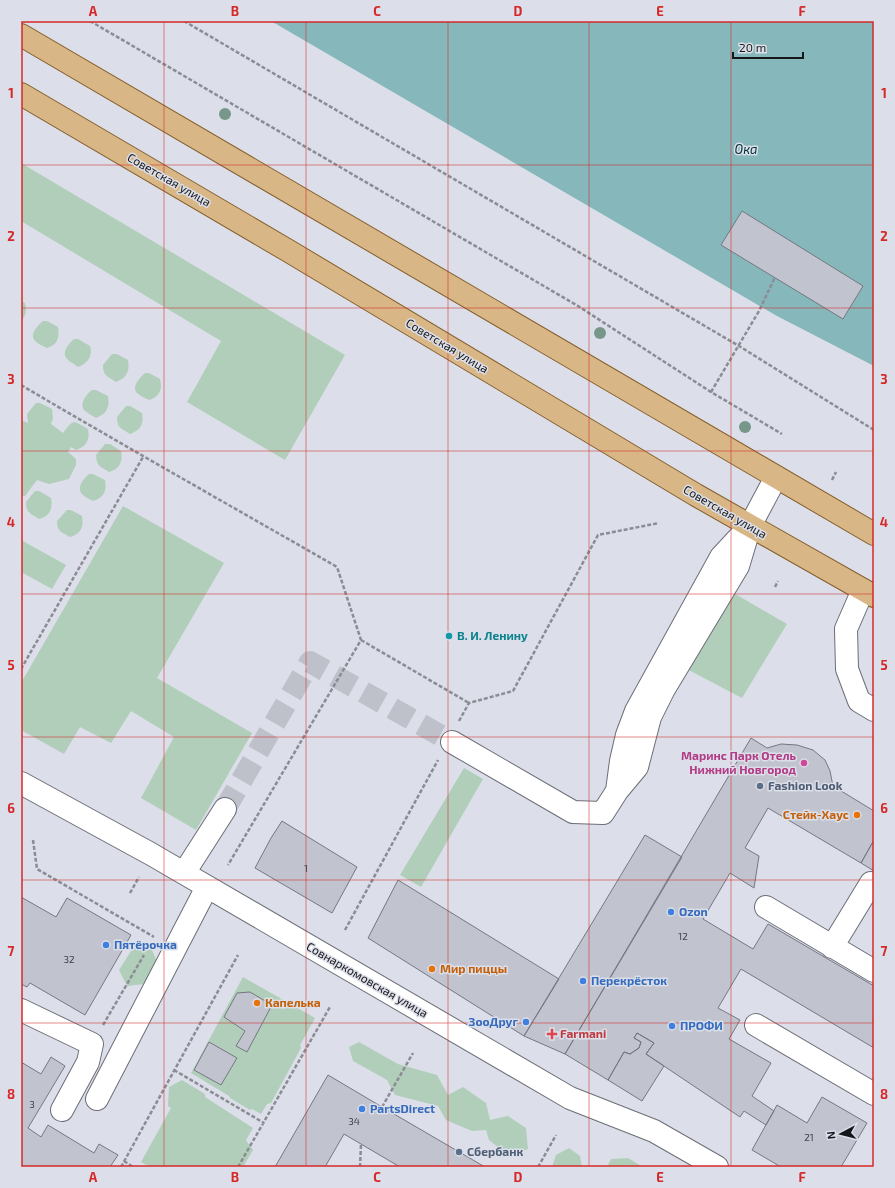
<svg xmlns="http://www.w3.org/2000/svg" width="895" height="1188" viewBox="0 0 895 1188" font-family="'Exo 2',sans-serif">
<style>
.green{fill:#b0ceb9}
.water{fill:#85b7bb}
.building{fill:#c1c4ce;stroke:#757881}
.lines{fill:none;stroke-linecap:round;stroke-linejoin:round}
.minor-tunnel{stroke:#bec1ca;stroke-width:22;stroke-dasharray:22 11;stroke-linecap:butt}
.minor-casing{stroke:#6c6e77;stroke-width:24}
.major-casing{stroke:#845e2b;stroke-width:24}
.path{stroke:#8a8d94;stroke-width:2.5;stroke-dasharray:4 2;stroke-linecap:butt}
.minor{stroke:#fff;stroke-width:22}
.major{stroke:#d9b685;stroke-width:22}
.tree{fill:#769789}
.grid{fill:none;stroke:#d62828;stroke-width:1;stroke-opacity:0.55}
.culture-dot{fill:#0f9aa8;stroke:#dcdfe9;stroke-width:1.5}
.hotel-dot{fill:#d1479c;stroke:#dcdfe9;stroke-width:1.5}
.service-dot{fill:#5c6f8a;stroke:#dcdfe9;stroke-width:1.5}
.food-dot{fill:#e8710a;stroke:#dcdfe9;stroke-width:1.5}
.shop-dot{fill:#3f7fe0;stroke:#dcdfe9;stroke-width:1.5}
.health-dot{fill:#e0444e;stroke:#dcdfe9;stroke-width:1.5}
.labels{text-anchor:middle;stroke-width:3;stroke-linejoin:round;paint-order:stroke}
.number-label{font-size:10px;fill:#414247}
.street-label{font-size:12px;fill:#16171a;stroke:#dcdfe9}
.culture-label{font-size:12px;font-weight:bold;fill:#0d838f;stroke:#dcdfe9;text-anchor:start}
.hotel-label{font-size:12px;font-weight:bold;fill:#b23c85;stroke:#dcdfe9;text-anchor:end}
.service-label{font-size:12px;font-weight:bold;fill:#4e5e75;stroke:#dcdfe9;text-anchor:start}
.food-label{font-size:12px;font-weight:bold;fill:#c56008;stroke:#dcdfe9;text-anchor:start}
.shop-label{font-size:12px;font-weight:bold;fill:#366cbe;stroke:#dcdfe9;text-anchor:start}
.health-label{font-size:12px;font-weight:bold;fill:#be3a42;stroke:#dcdfe9;text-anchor:start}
.water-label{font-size:13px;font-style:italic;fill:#003235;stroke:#dcdfe9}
.neatline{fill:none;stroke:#d62828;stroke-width:1.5}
.grid-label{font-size:13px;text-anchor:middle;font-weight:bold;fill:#d62828}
</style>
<rect width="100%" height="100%" fill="#dcdfe9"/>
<path class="green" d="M21,163L345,355L285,460L187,402L221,341L21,221Z
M21,301L25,303C27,310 26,316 21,321Z
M43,321H47L58,327C60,338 57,345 47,348C43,346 38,344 35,341C29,334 38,325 43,321Z
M74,339H78L90,346C93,356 88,363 78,367C75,364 69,362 67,359C61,353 69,343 74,339Z
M112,354H117L128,360C130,371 127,378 116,382C107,376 103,376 103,365Z
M145,373H149L160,379C163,390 159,397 149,400C145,398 140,396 137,393C131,387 140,377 145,373Z
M92,390H96L108,396C110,407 107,414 96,418C93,416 87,413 84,410C79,403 87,394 92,390Z
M36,403H40L52,409L53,418L51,424L63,433C74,419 72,420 88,429C90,440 87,446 76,450L71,447L68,452L76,459V465L69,479L49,484L37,480L25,496H21V420L28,423L27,414Z
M126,406H130L142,413C144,424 141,430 130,434C121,428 117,428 117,417Z
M105,444H110L121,451C123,462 120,469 109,472C100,466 97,467 96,455Z
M89,474H93L105,480C107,491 104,498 93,501C90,499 84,497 82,494C76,487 84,478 89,474Z
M35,491H39L51,498C53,509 50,516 39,519C30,513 26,513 26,502Z
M123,506L224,563L157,678L252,733L196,830L141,798L174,737L131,711L111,743L80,727L64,754L21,730V683Z
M67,510H71L82,516C84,527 81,534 70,537C62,532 57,532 57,521Z
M21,540L66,565L52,589L21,572Z
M730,591L787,624L742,698L685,668Z
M464,768L483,779L421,887L400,875Z
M133,948H151L157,962L145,984L127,986L119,970Z
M243,977L315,1018L300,1045L301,1048L271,1103L267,1104L261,1114L252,1109L250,1110L230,1098L229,1096L191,1073Z
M359,1042L398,1064L437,1075L448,1095L463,1087L486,1103L490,1120L508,1116L526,1128L528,1149L509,1156L489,1140L486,1130L472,1131L446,1120L438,1106L395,1095L387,1080L353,1061L349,1047Z
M182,1080L205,1094V1097L253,1128L246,1140L253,1150L243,1167H150L141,1162L171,1108L168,1106L169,1087Z
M569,1148L580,1156L582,1167H552L556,1155Z
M628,1158L643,1167H607L611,1159Z"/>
<path class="water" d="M271,21H874V366L777,316Z"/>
<path class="building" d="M742,211L863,286L843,319L721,245Z
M751,738L767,748L781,744L797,745L813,750L825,760L830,771L833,786L874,811V840L861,863L768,808L745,848L759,856L754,888L730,873L703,919L753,949L768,924L874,986V1048L741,969L718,1008L740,1020L729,1039L771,1063L752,1096L774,1111L766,1125L744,1111L740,1117L646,1054L654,1043L637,1033L634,1038L641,1042L639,1048L630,1054L624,1052L608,1080L565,1054Z
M282,821L357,867L332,913L255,868L271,838Z
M645,835L682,857L565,1054L524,1036Z
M874,840V871L861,863Z
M398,880L559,979L524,1036L368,938Z
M21,897L56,917L67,898L131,935L85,1015L30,983L27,987L21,984Z
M250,992L272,1005L247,1052L236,1046L245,1031L224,1017L237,993Z
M637,1033L654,1043L646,1054L664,1066L642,1101L608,1080L624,1052L630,1054L639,1048L641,1042L634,1038Z
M209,1042L237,1058L221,1085L194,1070Z
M51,1057L65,1066L28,1128L41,1137L48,1125L94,1153L99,1144L118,1155L110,1167H21V1062L41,1074Z
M328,1075L382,1107L485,1167H400L344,1134L325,1167H275Z
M822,1097L867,1123L841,1167H781L752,1150L777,1105L807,1123Z"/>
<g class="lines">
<path class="minor-tunnel" d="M225,809L310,662L452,742"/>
<defs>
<path id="minor" d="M863,590L846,629L847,669L859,701L874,710
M452,742L573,812L603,813L617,791L637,767L650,717L664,689L738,566L750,526L776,477
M21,783L151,854L570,1098L654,1131L717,1167
M617,791L621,761L627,735L636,711L721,557L747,529
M184,873L225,809
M766,907L874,971
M832,947L871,883
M21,1010L92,1044L88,1062L62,1110
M756,1025L874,1094
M97,1099L207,887"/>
<path id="major" d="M21,35L874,534
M21,94L287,250L696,495L874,596"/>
</defs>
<use href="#minor" class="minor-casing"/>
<use href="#major" class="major-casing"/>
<path class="path" d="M90,21L578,306L711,392L782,434
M184,21L739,346L874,430
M21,385C126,447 231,506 337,567L361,640L228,865
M711,392L759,311L775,277
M832,480L836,472
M775,587L778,581
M361,640L469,703
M21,669L143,457
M459,721L469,703L513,691L598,535L659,523
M33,840L37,869L154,937
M130,893L139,877
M345,930L438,760
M103,1025L144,955
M174,1070L264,1123
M382,1107L413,1053
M124,1161L133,1167
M121,1167L238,955
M238,1167L330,1007
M360,1167L361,1144
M538,1167L556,1135"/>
<use href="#minor" class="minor"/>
<use href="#major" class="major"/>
</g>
<g class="tree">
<circle cx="225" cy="114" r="6"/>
<circle cx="600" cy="333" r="6"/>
<circle cx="745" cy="427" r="6"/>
</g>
<path class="grid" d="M164,21V1167M306,21V1167M448,21V1167M589,21V1167M731,21V1167M21,165H874M21,308H874M21,451H874M21,594H874M21,737H874M21,880H874M21,1023H874"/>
<circle class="culture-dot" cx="449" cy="636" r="4"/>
<circle class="hotel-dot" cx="804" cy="763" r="4"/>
<g class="service-dot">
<circle cx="760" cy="786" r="4"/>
<circle cx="459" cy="1152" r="4"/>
</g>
<g class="food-dot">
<circle cx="857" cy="815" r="4"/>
<circle cx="432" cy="969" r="4"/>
<circle cx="257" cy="1003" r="4"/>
</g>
<g class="shop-dot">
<circle cx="671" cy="912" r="4"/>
<circle cx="106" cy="945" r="4"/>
<circle cx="583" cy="981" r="4"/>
<circle cx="526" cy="1022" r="4"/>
<circle cx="672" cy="1026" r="4"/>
<circle cx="362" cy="1109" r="4"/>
</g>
<path class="health-dot" d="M550 1028h4v4h4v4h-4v4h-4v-4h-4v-4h4z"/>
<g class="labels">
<g class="number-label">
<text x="306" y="872">1</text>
<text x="683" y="940">12</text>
<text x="69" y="963">32</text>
<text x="32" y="1108">3</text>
<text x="354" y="1125">34</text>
<text x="809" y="1141">21</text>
</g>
<g class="street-label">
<text transform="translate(169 180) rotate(30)" y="4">Советская улица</text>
<text transform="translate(447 346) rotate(31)" y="4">Советская улица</text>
<text transform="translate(725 512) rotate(30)" y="4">Советская улица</text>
<text transform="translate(367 980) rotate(30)" y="4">Совнаркомовская улица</text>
</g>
<g class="culture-label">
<text x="457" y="640">В. И. Ленину</text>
</g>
<g class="hotel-label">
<text x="796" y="760">Маринс Парк Отель<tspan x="796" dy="14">Нижний Новгород</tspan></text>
</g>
<g class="service-label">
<text x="768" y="790">Fashion Look</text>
<text x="467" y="1156">Сбербанк</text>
</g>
<g class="food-label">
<text x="849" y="819" text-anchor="end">Стейк-Хаус</text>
<text x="440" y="973">Мир пиццы</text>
<text x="265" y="1007">Капелька</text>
</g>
<g class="shop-label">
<text x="679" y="916">Ozon</text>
<text x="114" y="949">Пятёрочка</text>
<text x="591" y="985">Перекрёсток</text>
<text x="518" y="1026" text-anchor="end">ЗооДруг</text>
<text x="680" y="1030">ПРОФИ</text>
<text x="370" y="1113">PartsDirect</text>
</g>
<g class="health-label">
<text x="560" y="1038">Farmani</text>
</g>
<g class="water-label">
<text x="746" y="154">Ока</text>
</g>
</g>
<rect width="895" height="1188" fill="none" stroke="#dcdfe9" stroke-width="44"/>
<g transform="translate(841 1134) rotate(263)" stroke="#dcdfe9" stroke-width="3" paint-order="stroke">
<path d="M0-3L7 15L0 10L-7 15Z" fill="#16171a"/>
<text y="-6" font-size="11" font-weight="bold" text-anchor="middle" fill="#16171a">N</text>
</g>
<path d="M733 52v6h70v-6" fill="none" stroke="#16171a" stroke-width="2"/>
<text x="739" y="52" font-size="12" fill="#16171a" stroke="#dcdfe9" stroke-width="3" paint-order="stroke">20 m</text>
<rect x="22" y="22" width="851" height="1144" class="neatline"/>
<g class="grid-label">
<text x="93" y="16">A</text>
<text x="235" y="16">B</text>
<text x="377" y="16">C</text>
<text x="518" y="16">D</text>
<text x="660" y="16">E</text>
<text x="802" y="16">F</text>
<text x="11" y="98">1</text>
<text x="884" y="98">1</text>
<text x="11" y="241">2</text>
<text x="884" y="241">2</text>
<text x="11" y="384">3</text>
<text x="884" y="384">3</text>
<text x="11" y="527">4</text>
<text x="884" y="527">4</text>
<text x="11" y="670">5</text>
<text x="884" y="670">5</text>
<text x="11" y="813">6</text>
<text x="884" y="813">6</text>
<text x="11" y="956">7</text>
<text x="884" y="956">7</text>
<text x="11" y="1099">8</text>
<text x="884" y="1099">8</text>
<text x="93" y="1182">A</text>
<text x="235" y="1182">B</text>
<text x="377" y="1182">C</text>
<text x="518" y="1182">D</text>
<text x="660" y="1182">E</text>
<text x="802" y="1182">F</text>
</g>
</svg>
